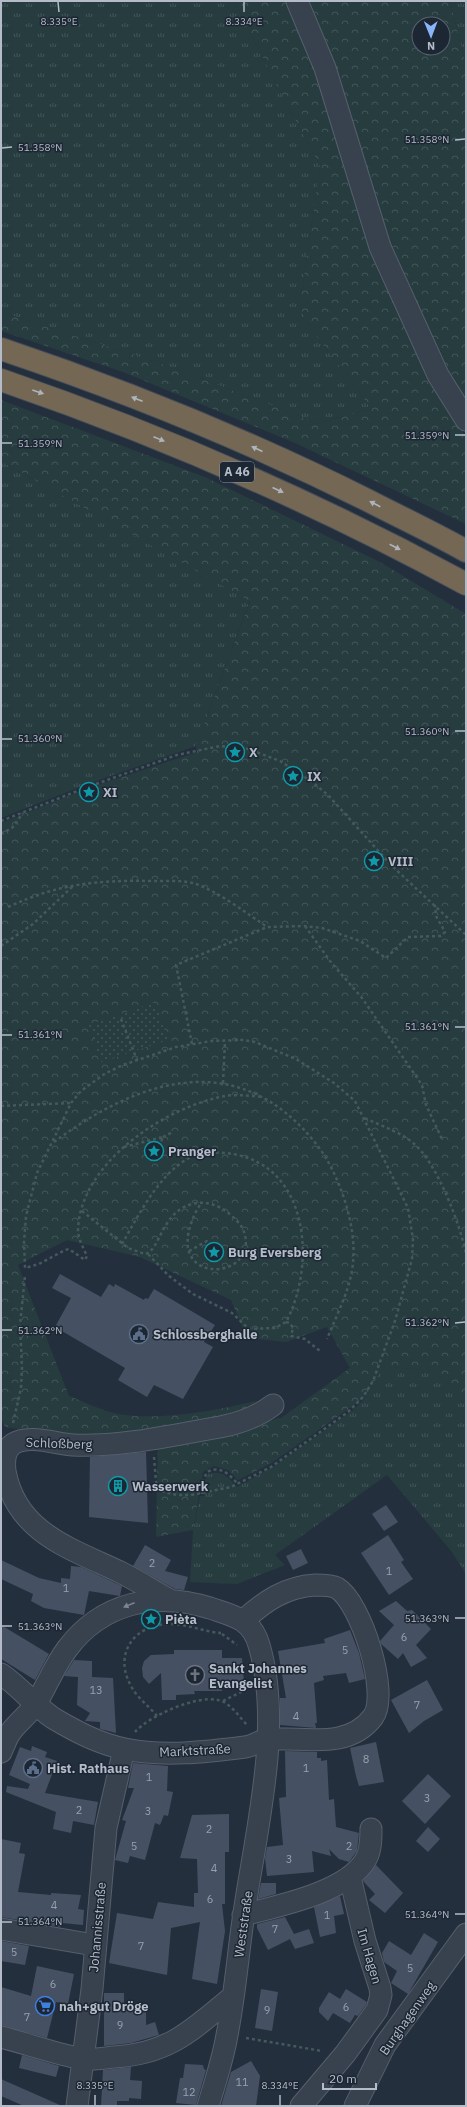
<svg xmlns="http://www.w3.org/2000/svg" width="467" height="2107" viewBox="0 0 467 2107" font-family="'IBM Plex Sans',sans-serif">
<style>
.grass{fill:url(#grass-tufts)}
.forest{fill:url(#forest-crowns);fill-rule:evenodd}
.park{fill:url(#park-dots)}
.building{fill:#455162}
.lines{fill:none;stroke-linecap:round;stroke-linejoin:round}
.minor-casing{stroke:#565f6c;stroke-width:23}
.highway-casing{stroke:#434c59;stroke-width:24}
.path{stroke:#44595c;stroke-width:2.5;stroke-dasharray:3 3;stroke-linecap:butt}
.minor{stroke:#38414e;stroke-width:21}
.highway{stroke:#746855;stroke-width:22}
.oneway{fill:#aeb4bd}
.oneway2{fill:#7c8592}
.ticks{fill:none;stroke:#b4bcc9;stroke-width:1.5}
.labels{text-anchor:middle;stroke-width:3;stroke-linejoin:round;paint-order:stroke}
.number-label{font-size:11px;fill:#98a1af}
.shield{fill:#1d2633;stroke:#878f9c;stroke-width:1}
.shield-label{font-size:12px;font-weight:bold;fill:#b4bcc9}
.poi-label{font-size:13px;font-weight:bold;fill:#b4bcc9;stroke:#1d2633;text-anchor:start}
.street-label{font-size:13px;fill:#b4bcc9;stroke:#1d2633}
.ticks-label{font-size:10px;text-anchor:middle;fill:#b4bcc9;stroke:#1d2633;stroke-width:3;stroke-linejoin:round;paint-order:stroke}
</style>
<defs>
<pattern id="grass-tufts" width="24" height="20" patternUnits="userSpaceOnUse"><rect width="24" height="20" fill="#263c3f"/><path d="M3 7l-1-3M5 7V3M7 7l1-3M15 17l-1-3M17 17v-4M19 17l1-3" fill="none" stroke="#435659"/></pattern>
<pattern id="forest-crowns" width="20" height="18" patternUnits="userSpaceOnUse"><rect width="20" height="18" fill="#263c3f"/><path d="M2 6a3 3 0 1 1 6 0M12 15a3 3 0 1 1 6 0" fill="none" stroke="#435659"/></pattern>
<pattern id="park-dots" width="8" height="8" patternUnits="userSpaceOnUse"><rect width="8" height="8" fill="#263c3f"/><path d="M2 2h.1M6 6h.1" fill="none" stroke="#435659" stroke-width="1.8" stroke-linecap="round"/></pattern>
</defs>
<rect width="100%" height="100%" fill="#242f3e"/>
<path class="grass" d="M1,1H234L273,78L320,166L300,306L308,325L372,409L317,423L171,367L1,312Z
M450,1H466V66Z
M1,461L250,600L196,746L85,785L1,818Z
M382,1366L432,1371L466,1398V1574L452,1552L387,1475L275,1555L285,1565L237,1584L190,1582L193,1530L200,1496H204L203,1484L208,1474C222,1470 228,1477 237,1487L273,1467L353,1410L367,1396Z"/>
<path class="forest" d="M234,1H450L466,66V403L429,378L466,437V524L295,443L123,372L1,331V312L171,367L317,423L372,409L308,325L300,306L320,166L273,78ZM419,24H443V48H419Z
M1,400L205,477L380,562L466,614V1398L432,1371L383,1366L367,1396L270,1464L238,1480L228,1470L214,1466L203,1472L193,1530L156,1537L158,1442L281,1418L350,1368L327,1327L286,1342L247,1338L231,1300L140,1257L67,1240L18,1265L69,1396C85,1402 102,1411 118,1414C158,1421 216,1411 255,1401L256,1410L184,1427L74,1437L5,1427L1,1418V823L86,789L197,752L196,746L250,601L1,461Z"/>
<path class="park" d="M155,1002L168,1040L101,1062L89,1025Z"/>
<path class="building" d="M60,1274L101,1297L109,1284L114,1287L115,1284L144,1300L145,1298L148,1299L154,1289L215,1325L204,1342L213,1347L183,1399L154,1385L147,1397L118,1380L125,1368L55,1327L71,1298L52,1288Z
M146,1452L148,1523L89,1517L90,1457Z
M386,1505L398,1522L384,1531L372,1514Z
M388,1535L404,1560L401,1562L413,1579L389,1595L361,1553Z
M145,1545L171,1560L165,1571L188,1577L184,1590L175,1589L133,1566Z
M301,1549L308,1563L293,1570L286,1556Z
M1,1560L39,1578L61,1583V1578L70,1579L71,1566L81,1567L122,1586L120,1596L89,1591L84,1615L44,1608L31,1601L33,1594L1,1579Z
M396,1601L407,1611L412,1610L431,1629L416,1645L427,1658L411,1667L403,1653L398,1659L381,1644L380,1641L394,1625L379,1611Z
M1,1625L49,1654L35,1680L1,1659Z
M350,1630L359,1653L365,1679L349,1683L346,1673L323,1676L324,1680L314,1683L317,1723H315L316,1728L280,1725V1698H286L278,1651L325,1643L324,1639Z
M174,1650H222V1658H242L244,1683H222V1691H194L195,1694L176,1695V1700H162L161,1673L149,1684L143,1677L142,1668L144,1661L151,1655L174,1654Z
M74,1660L92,1661V1677L113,1678L116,1733L100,1729V1722L85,1721L90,1713L77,1705L78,1677L64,1676Z
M427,1680L443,1710L424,1721L409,1733L391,1700Z
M376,1742L384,1782L359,1786L356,1776L350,1748Z
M32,1746L47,1752L45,1757L57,1761L45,1793L98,1802L94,1825L73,1821L71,1833L53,1829L56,1812L6,1792L7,1786L28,1789L30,1784L9,1775L20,1747L31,1751Z
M285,1751L317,1752V1758H321V1761L327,1760L329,1800L334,1799L336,1827L359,1833L357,1851L349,1862L339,1859L329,1849L331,1856L312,1851L314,1872L267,1876L265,1858L267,1847L283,1845L279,1798L286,1797Z
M133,1763L168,1766L167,1791L173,1792L168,1816L164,1815L160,1825L155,1823L145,1860L130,1856L128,1863L115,1860L126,1821L122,1820L134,1788H128Z
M428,1774L451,1796L425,1824L402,1801Z
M229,1814V1852H225V1904H222L225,1931L217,1984L192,1979L200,1922L171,1928L167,1975L109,1963L117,1913L153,1919L158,1902L194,1907V1893H198L197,1859L180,1858L192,1815Z
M428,1827L440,1839L428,1852L416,1841Z
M1,1839L21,1843L19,1853L25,1854L18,1892L51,1895V1893L81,1895L78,1909L84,1910L83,1925L62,1923L61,1927L1,1917Z
M376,1865L403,1893L385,1913L369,1900L375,1894L363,1881Z
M261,1883H276V1894L258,1899Z
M340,1896L344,1914L334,1916L336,1933L320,1937L314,1907Z
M285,1917L294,1934L309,1929L314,1943L295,1949L290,1939L268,1950L257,1928V1924Z
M424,1933L438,1942L408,1994L391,1983L397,1971L384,1962L382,1953L389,1941L411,1955Z
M1,1941L29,1946L25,1965L1,1961Z
M37,1966L74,1974L68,2004L56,2002L47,2038L1,2025V1987L31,1996Z
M261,1989L278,1992L272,2031L255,2028Z
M346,1989L367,2002L366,2005L358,2016L355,2015L350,2023L333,2013L328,2021L319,2012V2008L329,1992L340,1999Z
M104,1993H124V2006L146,2005V2025L155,2022L159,2035L131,2043L104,2046Z
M22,2055L59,2066L56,2077L19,2068Z
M251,2061L260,2076L256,2106H221L231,2072Z
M185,2064L203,2065L204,2069L206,2070L196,2105L176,2103L180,2078H183Z
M131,2067L130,2080L142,2081L141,2099L129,2098V2101H117V2106H101L103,2070Z
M1,2079L62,2106H24L1,2096Z"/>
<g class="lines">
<defs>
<path id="minor" d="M297,1L325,68L380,247L438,375L466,420
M168,1599C152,1590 136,1580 120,1572C72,1549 16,1533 5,1471C4,1462 4,1450 13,1444C29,1434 56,1444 73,1445C123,1447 172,1435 220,1427C241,1423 257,1417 273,1405
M1,1674C20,1687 34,1705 53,1718C75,1731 99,1744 125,1749C163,1757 206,1752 245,1747C253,1746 261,1740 269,1739C305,1737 348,1750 373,1717C390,1694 361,1602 337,1588C331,1585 322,1585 315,1585C285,1587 265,1601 244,1620
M1,1752C4,1746 6,1739 10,1733C17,1722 30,1714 37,1702C47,1685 55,1665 67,1649C102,1602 156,1591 210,1608C233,1616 251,1618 259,1645C283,1726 256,1830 244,1913C238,1953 235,1995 227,2035C223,2059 215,2083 208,2106
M243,1915C278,1906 348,1892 366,1859C371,1850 371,1839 371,1829
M1,1929L94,1945
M1,2037C28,2044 56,2054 83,2059C93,2060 104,2058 114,2057C169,2054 192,2030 232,1997
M77,2106L92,1989L106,1828L124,1749
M301,2106L345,2054L377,2010L381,1995L380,1988L365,1941L350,1877
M355,2106L385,2045L466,1934"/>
<path id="highway" d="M1,349C126,391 249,441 367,500C400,517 434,533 466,551
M1,380C161,435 317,503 466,584"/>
</defs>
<use href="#minor" class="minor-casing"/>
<use href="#highway" class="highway-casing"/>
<path class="path" d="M1,821L85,788L177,755L220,746L248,749L280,761L312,782L328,795L391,865L466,935
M1,834L12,828L23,813
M8,907C61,883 97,880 154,881C167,881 184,880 196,884C217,891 248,914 267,927
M305,926L330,961L362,998L422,1085L426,1105L442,1139
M1,946L33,924L73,886
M121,1019L137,1060
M192,1044L176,965L267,927L304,926L322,928L360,941L386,958L408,937L441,936L445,932L436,916L435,905
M223,1083L225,1041
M1,1106L71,1103
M365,1118C381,1126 398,1131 412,1142C437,1162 459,1222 466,1253
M163,1137L173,1132
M54,1142C142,1077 240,1047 317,1145C339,1173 357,1226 353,1262C351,1288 337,1314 327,1339
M124,1147L163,1137L158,1149
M82,1211L128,1248L145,1254C161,1251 161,1208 197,1203C213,1201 227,1210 237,1221C246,1230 247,1241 245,1253C241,1257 238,1261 234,1264C219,1273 196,1271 189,1252C184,1237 193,1214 202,1202
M122,1244C138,1216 159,1174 189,1158C202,1151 219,1152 233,1154C310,1167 316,1266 286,1322L275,1328L249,1329L232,1313L193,1294L169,1276L148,1254
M189,1251L207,1241L209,1243
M286,1322L290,1323L293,1328L291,1336L305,1339L320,1351
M13,1423L21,1388L22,1367L20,1325L25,1276
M154,1457L156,1482L159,1489L164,1492L177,1495H191L231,1487L271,1467L348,1412L363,1397L373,1381L395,1321L412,1259L413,1239L408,1208L355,1101L334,1083L296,1059L255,1042L244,1040L211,1041L176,1047L123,1065L106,1073L81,1091L71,1103L37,1173L26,1216L24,1242L25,1268L39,1264L65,1250L69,1249L85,1260L87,1256C84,1249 78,1239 78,1230C80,1163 165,1107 225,1096C238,1094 251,1096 264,1097
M202,1494V1483L207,1472C220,1465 229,1474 238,1484
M222,1634L237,1645
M223,1701L243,1691L247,1686
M157,1716C149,1706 137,1698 131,1686C113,1654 134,1624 170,1624C188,1624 204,1632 221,1633
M135,1732C149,1716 196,1695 218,1700C230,1702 239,1717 248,1726
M246,2038L322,2051"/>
<use href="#minor" class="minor"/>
<use href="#highway" class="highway"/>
</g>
<defs><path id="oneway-solid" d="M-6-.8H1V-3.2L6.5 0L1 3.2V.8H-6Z"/></defs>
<g class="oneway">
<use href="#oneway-solid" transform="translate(38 392) rotate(19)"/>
<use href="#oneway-solid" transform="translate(137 399) rotate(-159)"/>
<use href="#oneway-solid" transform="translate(159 439) rotate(22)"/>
<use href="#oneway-solid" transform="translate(257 449) rotate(-156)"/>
<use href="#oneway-solid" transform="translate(278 490) rotate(25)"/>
<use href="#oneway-solid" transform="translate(375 504) rotate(-153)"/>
<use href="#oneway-solid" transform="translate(395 547) rotate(27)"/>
</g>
<use class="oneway2" href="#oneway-solid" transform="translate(129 1605) rotate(158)"/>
<path class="ticks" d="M58,2L59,12M244,2V12M455,140L465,139M2,148L12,147M455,435H465M2,443H12M455,731H465M2,739H12M455,1027H465M2,1035H12M455,1323L465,1322M2,1330H12M455,1618H465M2,1626H12M455,1914H465M2,1922H12M95,2095V2105M280,2095V2105"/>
<defs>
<symbol id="sight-ring" viewBox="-11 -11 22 22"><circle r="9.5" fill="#1d2633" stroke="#0f9aa8" stroke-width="1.5"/><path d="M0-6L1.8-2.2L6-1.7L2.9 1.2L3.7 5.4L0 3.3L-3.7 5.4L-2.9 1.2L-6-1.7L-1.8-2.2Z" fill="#0f9aa8"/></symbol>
<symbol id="civic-ring" viewBox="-11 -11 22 22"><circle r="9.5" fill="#1d2633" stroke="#5c6f8a" stroke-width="1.5"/><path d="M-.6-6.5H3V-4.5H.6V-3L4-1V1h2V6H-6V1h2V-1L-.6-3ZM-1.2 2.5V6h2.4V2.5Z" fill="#5c6f8a"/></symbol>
<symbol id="building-ring" viewBox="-11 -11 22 22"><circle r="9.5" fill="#1d2633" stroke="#0f9aa8" stroke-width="1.5"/><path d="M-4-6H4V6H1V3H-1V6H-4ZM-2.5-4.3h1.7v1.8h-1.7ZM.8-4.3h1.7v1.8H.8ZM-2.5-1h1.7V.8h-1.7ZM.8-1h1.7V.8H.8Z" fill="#0f9aa8"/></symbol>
<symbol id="church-ring" viewBox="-11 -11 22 22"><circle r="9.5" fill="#1d2633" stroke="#6b7280" stroke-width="1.5"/><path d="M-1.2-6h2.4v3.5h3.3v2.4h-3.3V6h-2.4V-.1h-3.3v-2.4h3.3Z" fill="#6b7280"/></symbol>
<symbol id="supermarket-ring" viewBox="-11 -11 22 22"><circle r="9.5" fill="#1d2633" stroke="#3f7fe0" stroke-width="1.5"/><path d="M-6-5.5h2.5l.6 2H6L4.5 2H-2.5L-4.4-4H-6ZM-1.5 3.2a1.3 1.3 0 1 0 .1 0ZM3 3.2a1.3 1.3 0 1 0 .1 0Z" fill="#3f7fe0"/></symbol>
</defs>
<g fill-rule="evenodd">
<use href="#sight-ring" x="224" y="741" width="22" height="22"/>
<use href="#sight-ring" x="282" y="765" width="22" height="22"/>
<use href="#sight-ring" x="78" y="781" width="22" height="22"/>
<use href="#sight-ring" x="363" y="850" width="22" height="22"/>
<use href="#sight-ring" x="143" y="1140" width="22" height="22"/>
<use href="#sight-ring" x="203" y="1241" width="22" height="22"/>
<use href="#civic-ring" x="128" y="1323" width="22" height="22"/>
<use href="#building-ring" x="107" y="1475" width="22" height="22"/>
<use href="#sight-ring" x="140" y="1608" width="22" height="22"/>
<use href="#church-ring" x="184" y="1664" width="22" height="22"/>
<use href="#civic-ring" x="22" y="1757" width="22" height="22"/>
<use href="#supermarket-ring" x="34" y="1995" width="22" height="22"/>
</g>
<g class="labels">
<g class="number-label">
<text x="152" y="1567">2</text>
<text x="389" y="1575">1</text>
<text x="66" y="1592">1</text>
<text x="404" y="1641">6</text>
<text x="345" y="1654">5</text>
<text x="96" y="1694">13</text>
<text x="417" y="1709">7</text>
<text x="296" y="1720">4</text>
<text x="366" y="1763">8</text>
<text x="306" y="1772">1</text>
<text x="149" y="1781">1</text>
<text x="427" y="1802">3</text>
<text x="79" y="1814">2</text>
<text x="148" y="1815">3</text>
<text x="209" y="1833">2</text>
<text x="134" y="1850">5</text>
<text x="349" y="1850">2</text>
<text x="289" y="1863">3</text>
<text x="214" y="1872">4</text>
<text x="210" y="1903">6</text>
<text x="54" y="1909">4</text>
<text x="327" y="1919">1</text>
<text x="275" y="1933">7</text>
<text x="141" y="1950">7</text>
<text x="14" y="1956">5</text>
<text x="410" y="1972">5</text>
<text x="53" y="1988">6</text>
<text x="346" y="2011">6</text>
<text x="267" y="2014">9</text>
<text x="27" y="2021">7</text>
<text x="120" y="2029">9</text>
<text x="242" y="2086">11</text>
<text x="189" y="2096">12</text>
</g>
<rect class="shield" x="220" y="462" width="34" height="20" rx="3"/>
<g class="shield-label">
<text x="237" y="476">A 46</text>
</g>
<g class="poi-label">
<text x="249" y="757">X</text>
<text x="307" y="781">IX</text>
<text x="103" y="797">XI</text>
<text x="388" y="866">VIII</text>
<text x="168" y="1156">Pranger</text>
<text x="228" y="1257">Burg Eversberg</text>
<text x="153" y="1339">Schlossberghalle</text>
<text x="132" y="1491">Wasserwerk</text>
<text x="165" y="1624">Pièta</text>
<text x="209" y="1673">Sankt Johannes<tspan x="209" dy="15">Evangelist</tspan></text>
<text x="47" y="1773">Hist. Rathaus</text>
<text x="59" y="2011">nah+gut Dröge</text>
</g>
<g class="street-label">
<text transform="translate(59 1443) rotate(2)" y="5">Schloßberg</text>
<text transform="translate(195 1750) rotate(-3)" y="5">Marktstraße</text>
<text transform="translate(243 1924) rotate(-82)" y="5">Weststraße</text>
<text transform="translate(97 1927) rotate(-85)" y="5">Johannisstraße</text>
<text transform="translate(370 1956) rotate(74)" y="5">Im Hagen</text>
<text transform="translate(407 2018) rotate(-55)" y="5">Burghagenweg</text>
</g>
</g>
<g class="ticks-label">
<text x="59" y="25">8.335°E</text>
<text x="244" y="25">8.334°E</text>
<text x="427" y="143">51.358°N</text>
<text x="40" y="151">51.358°N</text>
<text x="427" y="439">51.359°N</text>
<text x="40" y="447">51.359°N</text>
<text x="427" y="735">51.360°N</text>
<text x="40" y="742">51.360°N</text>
<text x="427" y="1030">51.361°N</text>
<text x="40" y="1038">51.361°N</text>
<text x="427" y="1326">51.362°N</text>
<text x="40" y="1334">51.362°N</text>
<text x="427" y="1622">51.363°N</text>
<text x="40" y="1630">51.363°N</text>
<text x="427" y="1918">51.364°N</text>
<text x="40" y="1925">51.364°N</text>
<text x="95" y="2089">8.335°E</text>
<text x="280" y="2089">8.334°E</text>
</g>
<rect width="467" height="2107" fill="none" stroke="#b4bcc9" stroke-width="4"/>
<g transform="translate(431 36) rotate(179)"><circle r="19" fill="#1d2633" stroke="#59626f"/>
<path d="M0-3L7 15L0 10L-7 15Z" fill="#8ab4f8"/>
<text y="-6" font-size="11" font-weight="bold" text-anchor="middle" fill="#b4bcc9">N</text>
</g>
<path d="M323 2083v6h53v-6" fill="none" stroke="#b4bcc9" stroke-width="2"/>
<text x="329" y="2083" font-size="12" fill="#b4bcc9" stroke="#1d2633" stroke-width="3" paint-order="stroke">20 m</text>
</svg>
